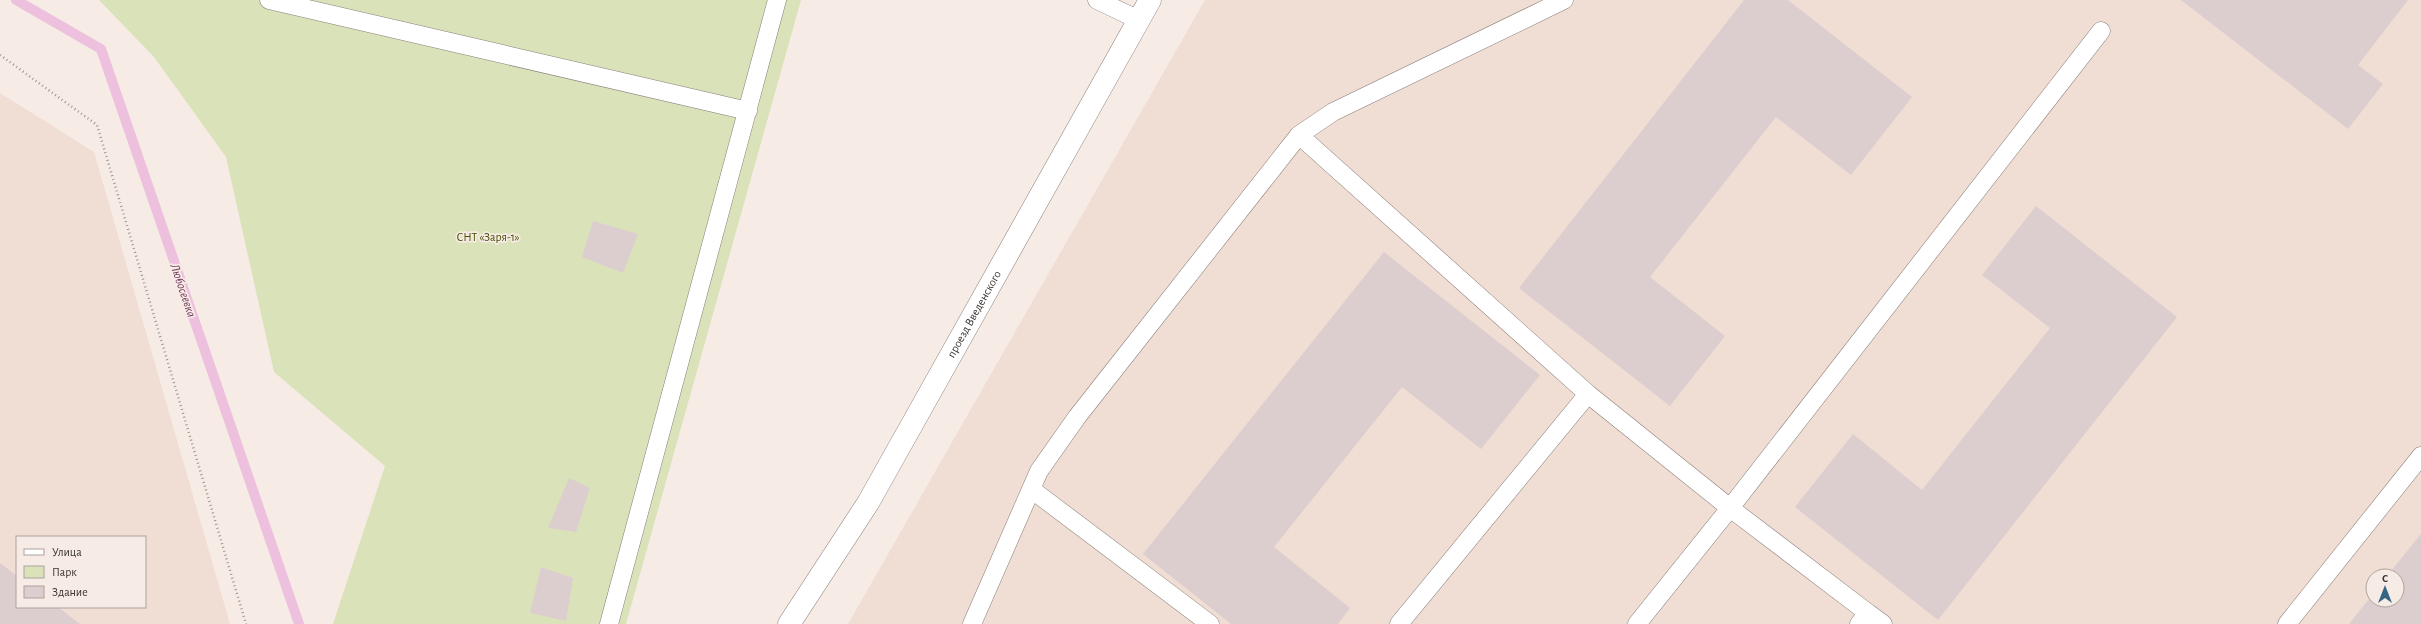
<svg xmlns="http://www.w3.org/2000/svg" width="2421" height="624" viewBox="0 0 2421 624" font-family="'Alegreya Sans',sans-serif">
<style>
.built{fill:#f0ddd3;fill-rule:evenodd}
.green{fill:#dae2b9}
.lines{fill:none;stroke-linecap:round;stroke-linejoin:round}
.stream{stroke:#edc1dd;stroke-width:10}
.building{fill:#dccecf}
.lane-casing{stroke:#887e79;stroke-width:19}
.secondary-casing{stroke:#887e79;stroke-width:23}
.path{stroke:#9f9692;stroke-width:2.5;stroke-dasharray:1 3;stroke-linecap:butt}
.lane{stroke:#fff;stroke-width:18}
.secondary{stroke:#fff;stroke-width:22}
.labels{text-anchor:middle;stroke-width:3.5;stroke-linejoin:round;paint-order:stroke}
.park-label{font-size:12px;fill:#474f02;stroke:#f7ebe5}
.street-label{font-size:12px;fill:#393432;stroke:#f7ebe5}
.water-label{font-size:13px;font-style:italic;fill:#6d375d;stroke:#f7ebe5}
</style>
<rect width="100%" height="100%" fill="#f7ebe5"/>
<path class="built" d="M1205,0H2421V624H848ZM2373,576H2397V600H2373Z
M0,93L94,152L230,624H0ZM17,537H145V607H17Z"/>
<path class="green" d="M99,0H801L626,624H333L385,466L274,372L226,157L154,57Z"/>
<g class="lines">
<path class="stream" d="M16,0L101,49L299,624"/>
</g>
<path class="building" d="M1744,0H1788L1912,97L1851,175L1776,117L1650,277L1725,336L1670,406L1519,288Z
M2181,0H2408L2358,65L2383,84L2348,129Z
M2036,206L2177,317L1938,620L1795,507L1853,434L1922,490L2050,328L1982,275Z
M593,221L638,234L623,273L582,257Z
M1384,252L1540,375L1481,449L1402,387L1274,547L1350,608L1338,624H1231L1143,554Z
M569,478L590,488L576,532L548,528Z
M2421,534V624H2349L2373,594V600H2397V576H2387Z
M0,563L17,576V607H58L80,624H0Z
M541,567L573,578L566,621L530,613Z"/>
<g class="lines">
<defs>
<path id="lane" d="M269,0L748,111
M1097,0L1139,20
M1299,135L1588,394
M1031,489L1210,624
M609,624L777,0
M972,624L1039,471L1077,417L1299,135L1333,112L1564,0
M1399,624L1588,394L1730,508L2101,31
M1637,624L1730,508L1868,613
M1859,624L1868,613L1883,624
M2287,624L2421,456"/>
<g id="secondary">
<path id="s1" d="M789,624L868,503L1150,0"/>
</g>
</defs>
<use href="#lane" class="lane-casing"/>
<use href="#secondary" class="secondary-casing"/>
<path class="path" d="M0,55L97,125L246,624"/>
<use href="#lane" class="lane"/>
<use href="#secondary" class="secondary"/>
</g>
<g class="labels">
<g class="park-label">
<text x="488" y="241">СНТ «Заря-1»</text>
</g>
<g class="street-label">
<text dy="4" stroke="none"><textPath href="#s1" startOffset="361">проезд Введенского</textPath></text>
</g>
<g class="water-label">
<text transform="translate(184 290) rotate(71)" y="5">Любосеевка</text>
</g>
</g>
<rect x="16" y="536" width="130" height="72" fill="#f7ebe5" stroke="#aba29d"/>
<rect x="24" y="549" width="20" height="6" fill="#ffffff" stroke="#aba29d"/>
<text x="52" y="556" font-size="12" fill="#393432">Улица</text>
<rect x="24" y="566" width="20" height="12" fill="#dae2b9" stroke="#aba29d"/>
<text x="52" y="576" font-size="12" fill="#393432">Парк</text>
<rect x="24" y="586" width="20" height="12" fill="#dccecf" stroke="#aba29d"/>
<text x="52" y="596" font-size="12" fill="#393432">Здание</text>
<g transform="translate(2385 588)"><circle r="19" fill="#f7ebe5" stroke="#aba29d"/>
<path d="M0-3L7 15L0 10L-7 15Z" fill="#356784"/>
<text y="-6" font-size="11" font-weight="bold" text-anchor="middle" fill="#393432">С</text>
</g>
</svg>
